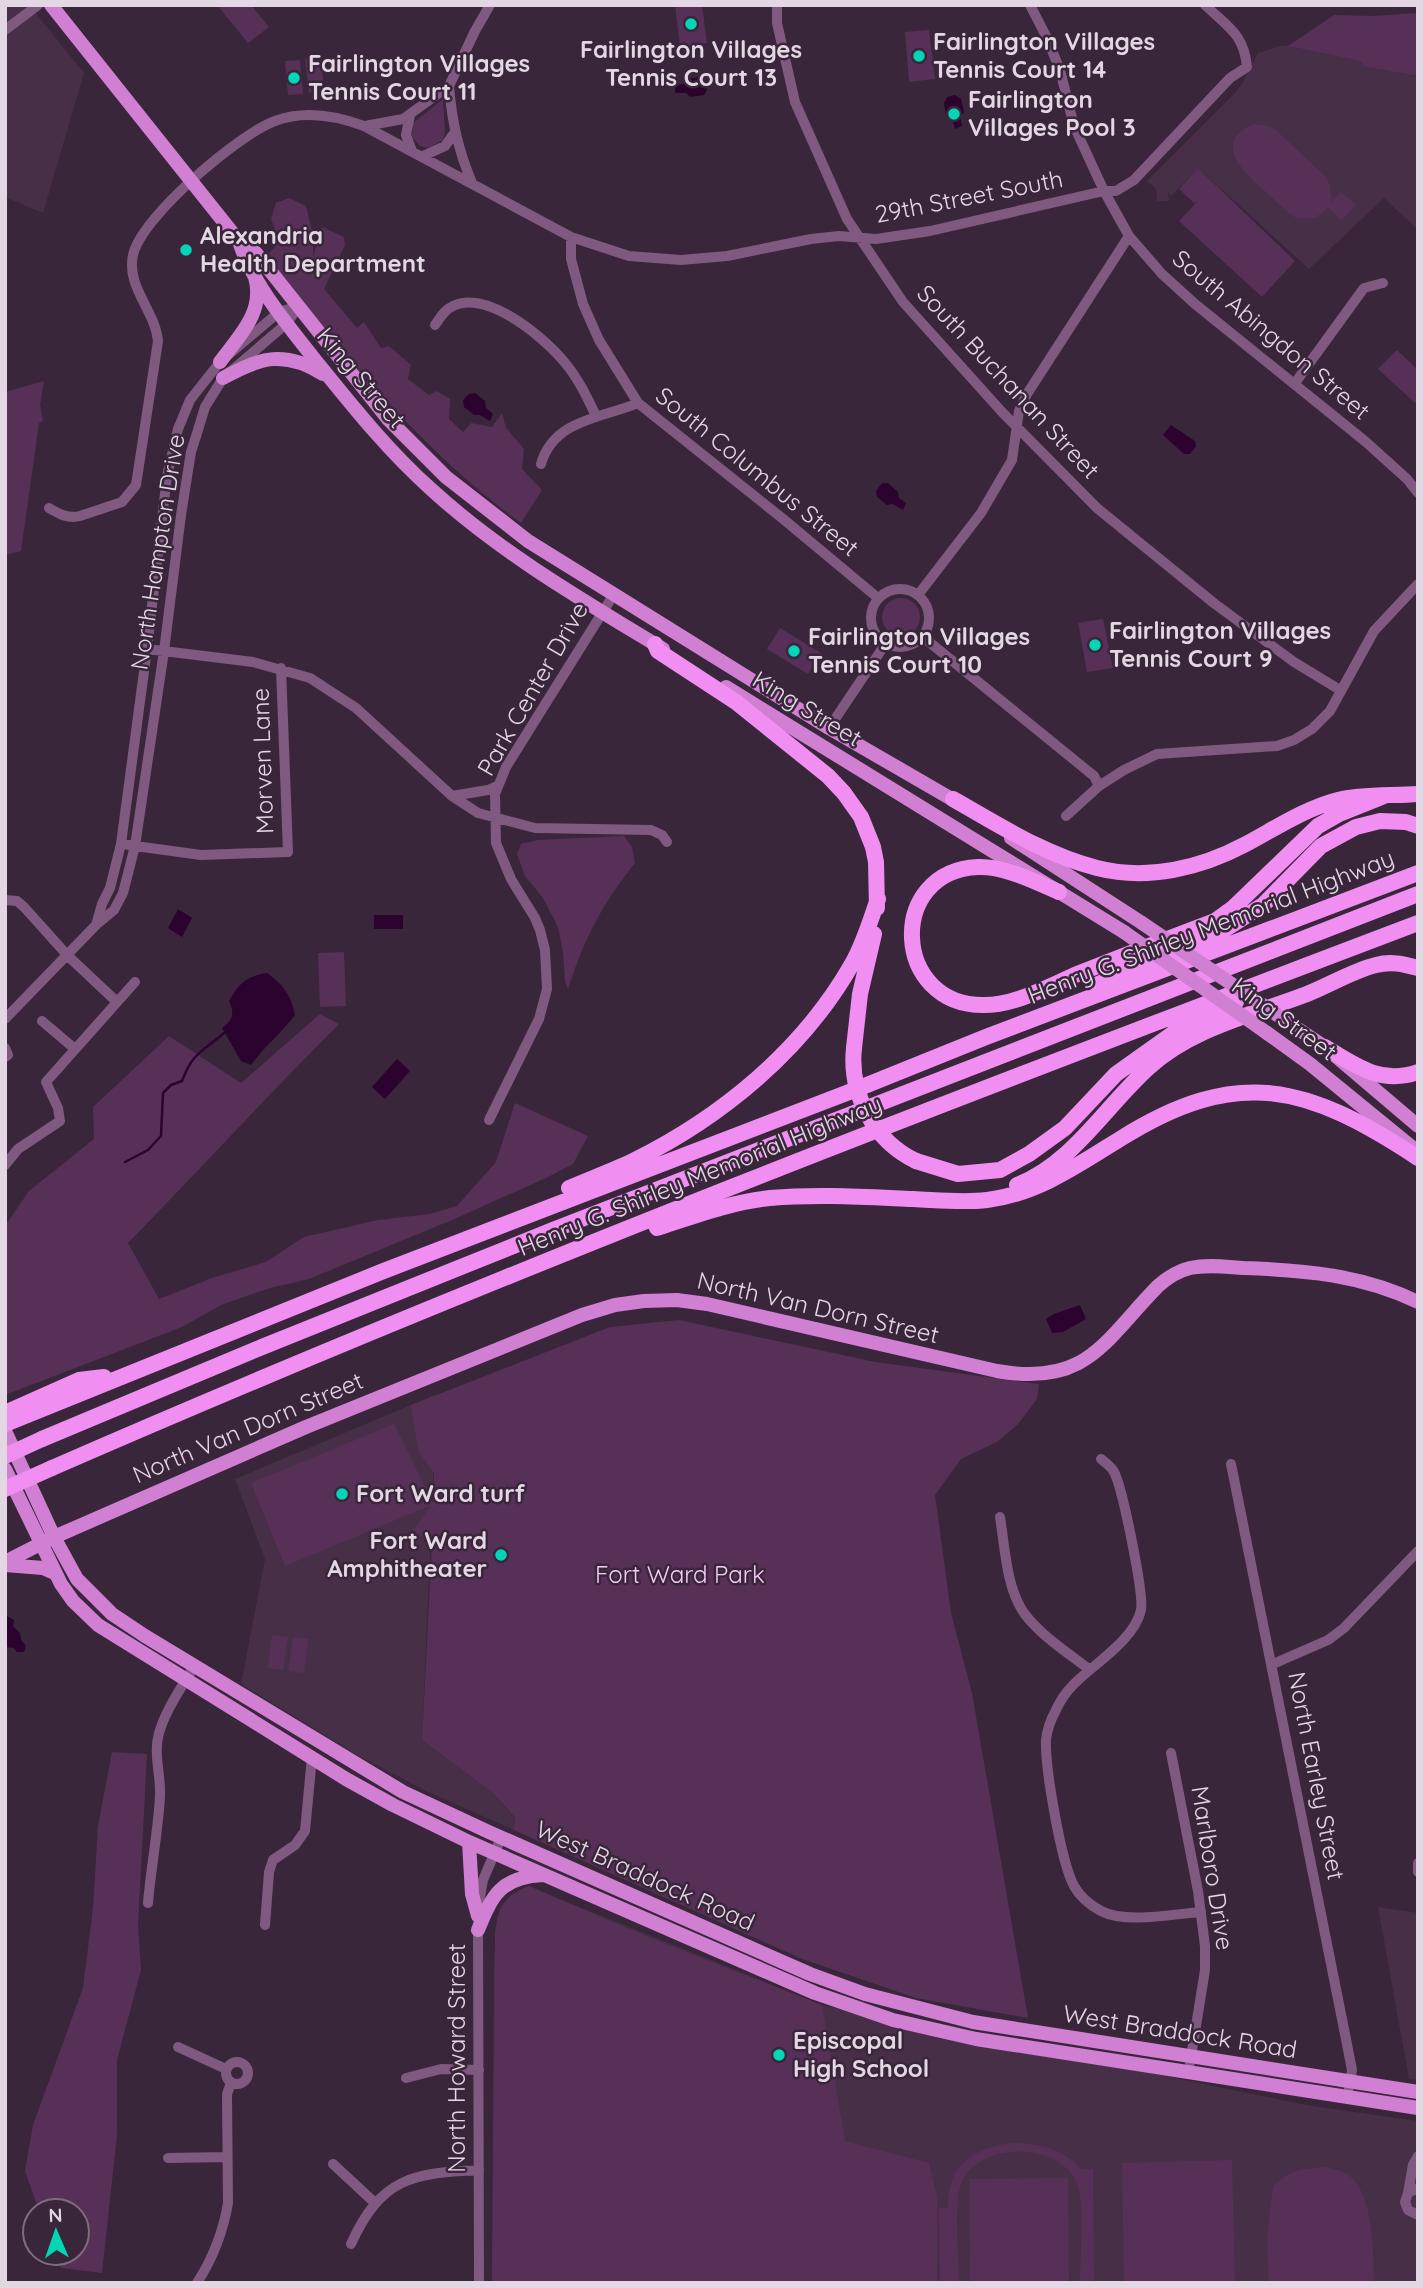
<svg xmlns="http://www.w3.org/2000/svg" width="1423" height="2288" viewBox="0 0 1423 2288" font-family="Quicksand,sans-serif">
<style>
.built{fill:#472f47}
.green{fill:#573058}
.water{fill:#2c032e}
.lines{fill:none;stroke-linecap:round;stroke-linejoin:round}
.stream{stroke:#2c032e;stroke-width:2.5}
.minor{stroke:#805980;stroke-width:10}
.major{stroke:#d07fd2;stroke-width:14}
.highway{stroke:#f08ef2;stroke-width:16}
.major-bridge{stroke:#d07fd2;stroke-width:14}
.highway-bridge{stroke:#f08ef2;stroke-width:16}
.poi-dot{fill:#03d5b6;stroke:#39263a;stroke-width:2.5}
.labels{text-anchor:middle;stroke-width:5;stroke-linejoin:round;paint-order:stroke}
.poi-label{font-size:24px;font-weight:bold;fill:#e4d7e4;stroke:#39263a;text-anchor:start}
.street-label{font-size:24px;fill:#e4d7e4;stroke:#39263a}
.park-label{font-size:24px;fill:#f7c7f8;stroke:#39263a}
</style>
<rect width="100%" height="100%" fill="#39263a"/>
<path class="built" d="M5,5H29L84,73L43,213L5,197Z
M1280,46H1288L1360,61L1366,67L1418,76V230L1384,198L1309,269L1198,168L1171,196L1168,192L1169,201H1157L1156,189L1147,181L1235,93L1242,84L1258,53Z
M437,1394L422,1740L492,1792L515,1819L514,1830L426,1791L359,1756L241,1684L265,1559L235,1479Z
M513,1893L562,1900L822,2005L1306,2105L1418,2121V2283H492L494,1958L500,1907Z
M1378,1907L1418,1913V2080L1409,2079Z"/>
<path class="green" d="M217,5H251L269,27L248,43Z
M675,5H702L707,43L680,46Z
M1418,13V76L1366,67L1360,61L1288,46L1334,15L1373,16Z
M929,30L935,79L909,82L905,32Z
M321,58L324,91L309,93L305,59Z
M300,60L303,94L288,95L285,61Z
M443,99L445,132L443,140L428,148L420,146L412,137L413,123Z
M1254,124L1269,126L1277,131L1327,178L1330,186L1331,202L1341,192L1356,205L1342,220L1328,208L1315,218H1296C1285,211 1276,201 1266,192C1246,174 1209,142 1254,124Z
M1198,168L1295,261L1262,297L1179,221L1197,202L1194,203L1179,189Z
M289,198L306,206L313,235V257L322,227L344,237L345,245L324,289L357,328L364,322L381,348L389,346L411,365L408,379L429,395L437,391L450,399L449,419L463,432L471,423L492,427L502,413L506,428L524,449L522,469L542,490L521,523C421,450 342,354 267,255L280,242L271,219L276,203Z
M1397,350L1418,370V400L1415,403L1378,369Z
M44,381L40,405L43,421L39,423L21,551L5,555V392Z
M882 617a19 19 0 1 1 38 0a19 19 0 1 1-38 0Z
M1103,619L1113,668L1087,672L1078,623Z
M780,628L821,653L808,674L767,649Z
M624,836L632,847L635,863C602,904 584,939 568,989L565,981L563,952L558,927L543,898L525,876L517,854L521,844L538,840Z
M344,952L346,1006L320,1007L318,953Z
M320,1014L339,1024C267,1096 199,1170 128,1243L159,1299L212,1278L266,1262L304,1237L378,1220L430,1214L457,1206L496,1162L515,1103L588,1136L573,1164L546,1178L452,1220L309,1279L270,1288L221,1305L182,1327L5,1395V1226L29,1191L94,1139L93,1107L169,1036L241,1083Z
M679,1320L875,1362L1039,1384L1037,1399L1018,1424L997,1442L961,1459L935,1495L951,1613L972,1693L1028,2018L916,1998L802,1959L514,1830L515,1818L492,1792L422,1740L432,1544L413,1530L432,1505L285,1566L251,1483L394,1424L433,1503L434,1473L418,1451L411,1405L610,1327Z
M272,1635L288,1637L283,1670L268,1668Z
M293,1637L308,1639L304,1673L288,1671Z
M112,1752L147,1754L138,1925L141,1970L117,2060V2135L102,2273L61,2268L55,2253H77V2211H39L25,2171L33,2125L83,1988L93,1908L98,1826Z
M529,1886L653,1939L822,2005L845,2141L929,2163L937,2196V2283H492L495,1933C498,1907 504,1896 529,1886Z
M1010,2143C1037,2143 1063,2148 1081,2169H1093L1094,2283H1080C1080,2261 1084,2204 1078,2186C1063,2142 982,2140 962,2181C953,2200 959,2259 959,2283H940L939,2208H948C948,2165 971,2150 1010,2143Z
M1232,2160L1235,2283H1124L1122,2163Z
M1325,2167C1334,2169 1344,2171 1351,2177C1374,2198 1373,2253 1374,2283H1269L1267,2241L1273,2186C1292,2169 1301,2169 1325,2167Z
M1068,2178L1069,2283H970L969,2179Z"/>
<path class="water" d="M702,77L706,81L707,90L704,95L690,97L686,93H675V85L684,84L688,79Z
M955,95L961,99L964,112L960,117L962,126L955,129L952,119L946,116L944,103L947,97Z
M475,393L485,401L486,408L493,414L490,421L480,415H474L464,407L463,400L469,394Z
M1171,425L1195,441L1196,446L1190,454H1184L1163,435Z
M882,483H888L898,492L899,498L906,503L903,510L893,504L887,505L877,497L876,491Z
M178,909L192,918L182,937L168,928Z
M374,915H403V929H374Z
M267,973C283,984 291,995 295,1015C281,1033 264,1047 251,1065L241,1061L222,1028C233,1020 235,1014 229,1001C238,984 247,976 267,973Z
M397,1059L410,1071L385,1099L372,1087Z
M1080,1305L1086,1319L1063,1332L1052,1333L1046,1319L1054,1314Z
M5,1615L14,1620L13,1626L20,1633L21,1640L26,1646L24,1652H17L14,1648L5,1647Z"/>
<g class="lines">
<path class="stream" d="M125,1162L148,1150L161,1136L163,1093L171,1085L182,1081C193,1052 202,1052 224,1033"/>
<path class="minor" d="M777,5V23L795,102L847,219L903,302L1002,412L1097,508L1215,604L1294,662L1340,690
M1030,5L1046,36L1060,70L1074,126L1104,191L1129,236L1162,274L1195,304L1366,442L1407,479L1418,493
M5,30L38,5
M449,86C452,122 458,149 472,183
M410,115L406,135L412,151
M365,126L403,119L449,86L475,31L490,5
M423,156L445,146L455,132
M571,237V259L583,304L599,340L638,403L782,518L878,598
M435,325C440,318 444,310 453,306C488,289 546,339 566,364C579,380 587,397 596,416
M1295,383L1364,288L1383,283
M541,464C554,419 603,418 638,403
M49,508C59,514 68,519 80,516L122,502L136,485L158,341C155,310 126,287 133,255C141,217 239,134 275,121C304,110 337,116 364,126L571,237L629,256L681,260L727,256L811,239L839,236L876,239L930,231L1104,191H1116L1134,180L1230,78L1247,67C1244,34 1228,27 1205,5
M871 618a29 29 0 1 1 58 0a29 29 0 1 1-58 0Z
M918,595L981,513L1012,460L1019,411L1027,394L1129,236
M923,637L1094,776L1099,786
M147,649L253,662L310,678L356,708L452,796L478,813L535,828L651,830L662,835L667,842
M829,728L886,643
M452,796L488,790L497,786
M1066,816L1099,786L1124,770L1157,754L1277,746L1294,740L1312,729L1330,711L1374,631L1418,584
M128,845L201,855L288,852L281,668
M5,900L17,901L24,907L68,956L117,1002
M96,925L102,904L110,888L121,844L147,649L167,476L178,429L190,400L220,362L279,312L299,306
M5,1019L96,925L114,910L123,893L135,846L164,651L181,515L191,452L198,430L205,407L223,378L286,324L299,306
M42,1021L75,1049
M5,1048L8,1055L5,1057
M489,1120L539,1019L547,989L545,950L540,930L535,918L511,879L496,843L495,794L506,767L614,594
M5,1165L18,1149L60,1121L58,1108L46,1082L135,982
M1101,1459C1106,1463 1113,1468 1115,1474C1123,1492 1144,1593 1141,1610C1135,1639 1094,1664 1074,1684C1067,1691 1060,1701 1056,1710C1051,1719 1047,1730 1046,1740C1045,1768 1061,1862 1074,1886C1080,1897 1090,1905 1101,1911C1126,1924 1173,1914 1201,1912
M1231,1464L1345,2034L1352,2070L1349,2088
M1000,1517C1005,1547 1006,1587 1024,1613C1040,1635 1068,1653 1090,1670
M1273,1664L1328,1640L1344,1628L1418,1551
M1171,1753L1198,1891L1205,1946V1970L1190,2063
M1418,1863V1872
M148,1903C151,1867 158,1832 160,1796C161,1774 153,1754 159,1733C166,1709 182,1687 194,1666
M478,1909L483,1880L501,1838
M265,1925L269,1872L273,1860L295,1845L305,1831L312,1757
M478,1925L479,2283
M178,2047L226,2069
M226 2073a11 11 0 1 1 22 0a11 11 0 1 1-22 0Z
M406,2078L441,2069L479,2070
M168,2158L227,2157
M333,2164L375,2203
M1418,2188L1408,2193L1405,2202L1408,2210L1418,2215
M1408,2193L1413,2165L1418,2156
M351,2244C381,2178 412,2173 479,2170
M197,2283C213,2258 223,2233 228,2203L227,2094L231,2083"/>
<path class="major" d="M51,5L239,241L256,253L388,419L446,477L528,541L829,728L962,805
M239,241C251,281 286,323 312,356C350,403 387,450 432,490C501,553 584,601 663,649
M220,362C239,336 265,312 255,277
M223,378C260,357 285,350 323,374
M726,687L1124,932
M1011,838L1142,923
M1289,1023L1325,1047L1418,1126
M1267,1033L1310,1064L1414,1149
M5,1431L54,1537L77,1579L112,1614L145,1636L403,1792L491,1833L810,1974L865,1994L973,2022L1418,2092
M5,1469L61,1584L73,1601L98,1625L346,1779L393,1805L469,1842L815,1993L893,2020L976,2039L1418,2108
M5,1562L54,1537L306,1427L582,1315L615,1305L644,1301L677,1300L707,1304L997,1371C1087,1387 1104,1341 1158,1286C1167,1278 1178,1271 1190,1268C1208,1264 1227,1267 1244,1268C1305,1270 1362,1275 1418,1302
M5,1565L43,1568L54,1573
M469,1842L472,1894L478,1916
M478,1930C492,1895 501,1877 543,1875"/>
<path class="highway" d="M655,644L658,651L736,702L828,776L844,793L861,817L873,847L876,862L877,908
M953,799C999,825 1045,855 1097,868C1148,881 1201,868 1246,844C1276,828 1304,809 1338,800C1361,794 1393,796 1418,794
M1059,892C1035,882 1005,866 978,867C886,871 892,1006 984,1005C1017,1005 1051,985 1080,973C1125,955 1170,938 1215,921L1233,908L1318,826L1339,814L1384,796
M1096,985L1136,967L1213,937L1263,905L1321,846L1356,827L1380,821L1406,822L1418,826
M1325,1047C1356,1066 1381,1085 1418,1072
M854,1048L860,994L874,934
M916,1161L958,1174L1000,1170L1029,1154L1065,1128L1116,1074L1175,1032L1236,1002
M1017,1185C1072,1164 1105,1107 1148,1068C1192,1028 1252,1015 1307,994C1330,985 1352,971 1376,965C1391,961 1403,964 1418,968
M569,1188C590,1179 612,1171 633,1161C722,1117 803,1050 852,964C864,943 870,921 878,899
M657,1228C694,1216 731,1202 770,1198C817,1194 865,1197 913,1199C937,1200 962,1203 987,1200C1037,1194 1078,1165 1120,1139C1238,1065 1307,1085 1418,1158
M7,1412L79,1380L104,1377
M5,1424L381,1272L857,1089L986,1037L1418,873
M42,1439L262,1347L553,1230L1418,894
M52,1468C501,1272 959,1097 1418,923"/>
<path class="major-bridge" d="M1142,923L1289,1023
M1124,932L1267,1033"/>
<path class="highway-bridge" d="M854,1048C849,1094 874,1141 916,1161
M5,1456L42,1439
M5,1489L52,1468"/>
</g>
<g class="poi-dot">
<circle cx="691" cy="24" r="7"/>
<circle cx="919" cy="56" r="7"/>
<circle cx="294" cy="78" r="7"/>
<circle cx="954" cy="114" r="7"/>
<circle cx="186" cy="250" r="7"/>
<circle cx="1095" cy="645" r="7"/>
<circle cx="794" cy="651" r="7"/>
<circle cx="342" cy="1494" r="7"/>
<circle cx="501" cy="1555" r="7"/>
<circle cx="779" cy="2055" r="7"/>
</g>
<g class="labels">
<g class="poi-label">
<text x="933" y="50">Fairlington Villages<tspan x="933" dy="28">Tennis Court 14</tspan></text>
<text x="691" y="58" text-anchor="middle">Fairlington Villages<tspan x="691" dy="28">Tennis Court 13</tspan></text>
<text x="308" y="72">Fairlington Villages<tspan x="308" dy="28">Tennis Court 11</tspan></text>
<text x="968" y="108">Fairlington<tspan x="968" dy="28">Villages Pool 3</tspan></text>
<text x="200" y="244">Alexandria<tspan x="200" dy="28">Health Department</tspan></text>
<text x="1109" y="639">Fairlington Villages<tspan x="1109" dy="28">Tennis Court 9</tspan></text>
<text x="808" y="645">Fairlington Villages<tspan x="808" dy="28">Tennis Court 10</tspan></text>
<text x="356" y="1502">Fort Ward turf</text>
<text x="487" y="1549" text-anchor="end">Fort Ward<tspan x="487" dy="28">Amphitheater</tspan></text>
<text x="793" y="2049">Episcopal<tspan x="793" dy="28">High School</tspan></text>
</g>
<g class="street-label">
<text transform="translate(969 197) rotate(-11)" y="8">29th Street South</text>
<text transform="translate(1271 335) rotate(40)" y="8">South Abingdon Street</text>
<text transform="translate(361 378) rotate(50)" y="8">King Street</text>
<text transform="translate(1008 382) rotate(47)" y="8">South Buchanan Street</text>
<text transform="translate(757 472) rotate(39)" y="8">South Columbus Street</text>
<text transform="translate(158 552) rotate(-81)" y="8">North Hampton Drive</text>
<text transform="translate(533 689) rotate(-60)" y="8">Park Center Drive</text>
<text transform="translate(807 709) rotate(31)" y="8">King Street</text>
<text transform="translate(263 761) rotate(-92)" y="8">Morven Lane</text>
<text transform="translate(1211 927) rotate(-21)" y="8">Henry G. Shirley Memorial Highway</text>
<text transform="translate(1284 1019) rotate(36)" y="8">King Street</text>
<text transform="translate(700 1176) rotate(-22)" y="8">Henry G. Shirley Memorial Highway</text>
<text transform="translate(818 1308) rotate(13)" y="8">North Van Dorn Street</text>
<text transform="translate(248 1428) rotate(-23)" y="8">North Van Dorn Street</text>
<text transform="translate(1316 1776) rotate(79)" y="8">North Earley Street</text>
<text transform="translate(1212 1868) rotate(81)" y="8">Marlboro Drive</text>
<text transform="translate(645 1876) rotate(24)" y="8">West Braddock Road</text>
<text transform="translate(1180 2032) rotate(9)" y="8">West Braddock Road</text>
<text transform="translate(457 2058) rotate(-90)" y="8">North Howard Street</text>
</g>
<g class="park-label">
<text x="680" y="1583">Fort Ward Park</text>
</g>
</g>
<rect width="1423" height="2288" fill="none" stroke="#e4d7e4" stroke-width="14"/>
<g transform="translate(56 2232) rotate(358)"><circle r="33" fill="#39263a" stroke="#7d6d7e" stroke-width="2"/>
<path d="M0-5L12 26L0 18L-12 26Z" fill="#03d5b6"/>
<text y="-10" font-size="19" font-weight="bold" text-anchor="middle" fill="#e4d7e4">N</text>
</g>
</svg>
